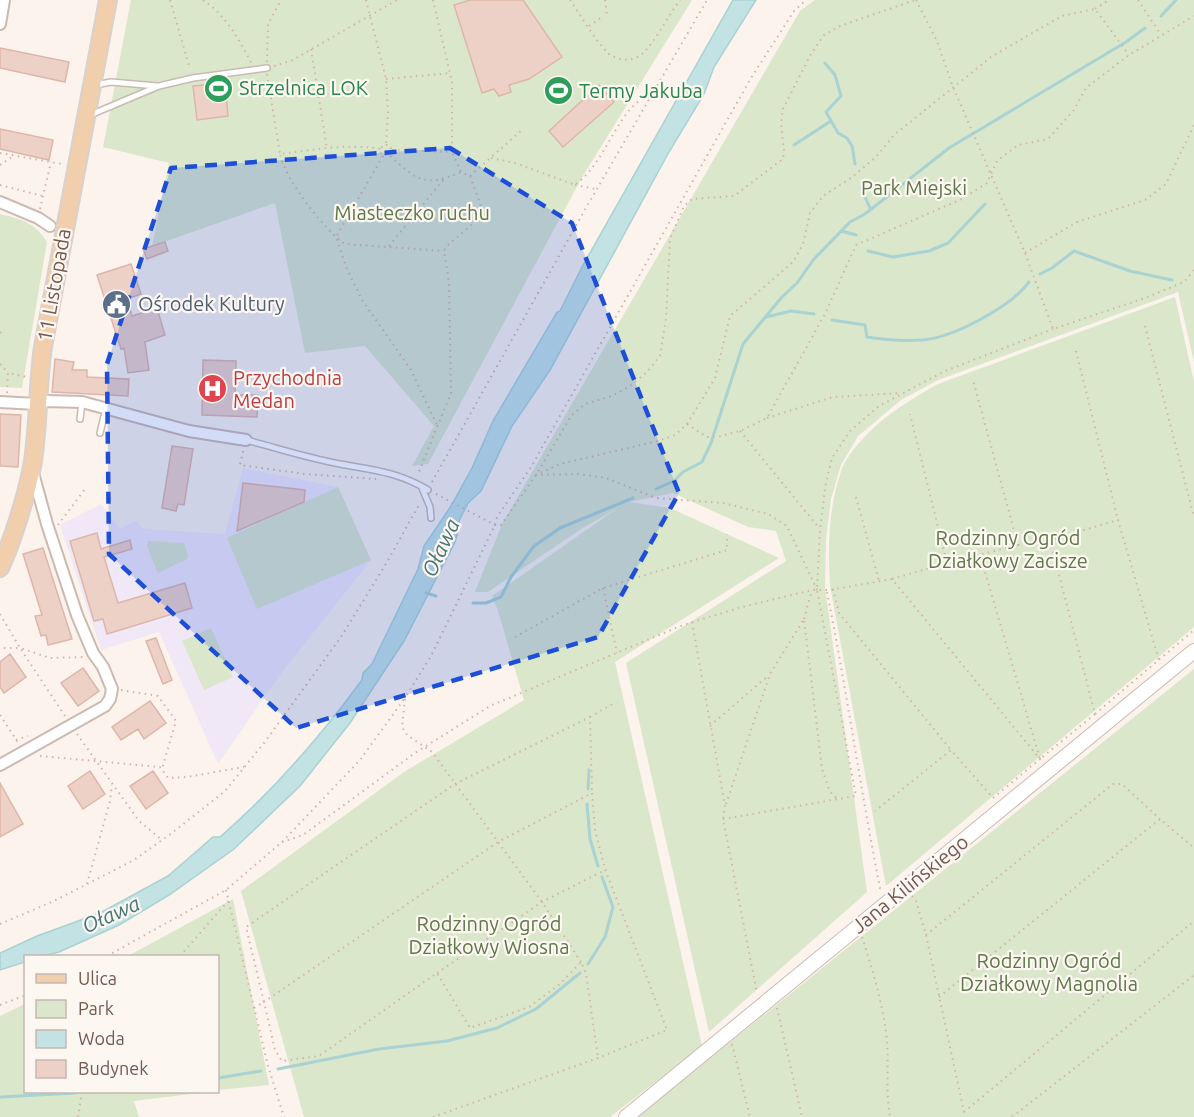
<svg xmlns="http://www.w3.org/2000/svg" width="1194" height="1117" viewBox="0 0 1194 1117" font-family="Ubuntu,sans-serif">
<style>
.education{fill:#f0e8f7}
.green{fill:#dae7cb}
.water{fill:#c2e2e3;stroke:#a9d2d3;stroke-width:1.5}
.lines{fill:none;stroke-linecap:round;stroke-linejoin:round}
.stream{stroke:#a9d2d3;stroke-width:3}
.building{fill:#edd1c6;stroke:#deb6a9;stroke-width:1.5}
.service-casing{stroke:#ccbab2;stroke-width:8}
.minor-casing{stroke:#ccbab2;stroke-width:14}
.tertiary-casing{stroke:#ccbab2;stroke-width:16}
.primary-casing{stroke:#d8d1ce;stroke-width:20}
.path{stroke:#d2b4a9;stroke-width:2;stroke-dasharray:1.5 4.5;stroke-linecap:butt}
.service{stroke:#fff;stroke-width:5}
.minor{stroke:#fff;stroke-width:10}
.tertiary{stroke:#fff;stroke-width:14}
.primary{stroke:#f1cfac;stroke-width:16}
.marked{fill:#1d4ed8;fill-opacity:0.2;stroke:#1d4ed8;stroke-width:4.5;stroke-dasharray:12 8;stroke-linejoin:round}
.labels{text-anchor:middle;stroke-width:4.5;stroke-linejoin:round;paint-order:stroke}
.leisure-label{font-size:20px;fill:#27864d;stroke:#fdf7f2;text-anchor:start}
.park-label{font-size:20px;fill:#5e784a;stroke:#fdf7f2}
.street-label{font-size:20px;fill:#735951;stroke:#fdf7f2}
.service-label{font-size:20px;fill:#4e5e75;stroke:#fdf7f2;text-anchor:start}
.health-label{font-size:20px;fill:#be3a42;stroke:#fdf7f2;text-anchor:start}
.water-label{font-size:21px;font-style:italic;fill:#467576;stroke:#fdf7f2}
</style>
<rect width="100%" height="100%" fill="#fbf3ec"/>
<path class="education" d="M243,468L338,487L371,560L279,676L218,764L159,632L101,650L60,525L101,504L119,528L123,529L124,526L137,521L143,529L225,534Z"/>
<path class="green" d="M131,0H692L581,179L428,464L412,466L434,426L365,346L305,353L275,203L152,246L169,163L103,147Z
M815,0H1194V362L1178,292L938,380L901,400L858,436L841,465L831,499L826,539L825,587L867,892L709,1032L626,663L786,561L776,531L748,527L673,493L629,502L670,508L779,558L615,662L702,1046L610,1117H304L241,891L404,772L524,700L498,611L492,596L618,508L581,529L488,592H475L502,524L800,11Z
M0,214C21,219 35,223 47,242L22,388L0,387Z
M1175,297L1194,382V627L886,886L830,586C828,552 828,519 837,485C839,478 841,470 844,464C865,428 902,404 938,384Z
M338,487L371,560L257,609L227,538Z
M148,541L184,543L188,555L187,559L158,573L147,546Z
M211,628L233,677L204,690L182,641Z
M1194,669V1117H637Z
M233,899L269,1085L218,1090V956H128Z
M25,1004L26,1092H207L134,1101L139,1117H0V1016Z"/>
<path class="water" d="M733,0H756L714,67L704,94L669,152L550,370L512,426L481,491L468,503L459,521L460,525L455,542L404,641L350,723L300,786L234,849L169,895L119,925L59,952L43,956H26L25,962L0,970V953L37,936L100,913L168,876L213,837H220C273,791 320,737 362,680L363,673L372,664L418,569L424,546L451,506L472,468L493,421L557,312L560,311L582,267Z"/>
<g class="lines">
<path class="stream" d="M1161,16L1176,0
M825,63L835,75L841,96L826,112L838,133L847,138L852,146L855,164
M794,145L831,121
M861,188L870,208
M841,231L856,235
M868,251L893,257L929,251L948,243L985,204
M1040,274L1052,268L1074,251L1130,271L1172,280
M766,317L791,311L814,314
M832,320L865,325L867,337C885,340 904,341 923,340C954,337 1011,307 1029,282
M656,489L674,481L683,472L702,462L711,443L743,344L782,297L797,283L814,259L850,222L865,214L949,148L1126,42L1145,28
M426,593L436,596
M473,603H486L501,597L511,577L534,546L560,528L633,498
M588,789L589,770
M587,804L590,839L598,866
M588,964L605,937L613,907L602,877
M278,1069L379,1049L447,1041L497,1028L536,1009L580,973
M218,1078L261,1071
M87,1092H96
M0,1097L76,1093"/>
</g>
<path class="building" d="M470,0H523L562,57L529,79L509,85L511,92L499,96L494,89L482,93L454,5Z
M0,48L69,62L65,82L0,68Z
M225,83L228,116L197,120L193,86Z
M599,85L614,102L563,147L549,131Z
M0,129L53,140L49,160L0,149Z
M165,242L168,251L147,259L143,249Z
M131,264L141,294L127,299L132,316L157,308L165,335L145,342L149,370L128,373L124,348L121,349L97,275Z
M55,359L74,362L72,370H87V377L129,379L128,396L52,392Z
M203,360L236,361L235,395H258L257,417L202,415Z
M0,414L21,415L18,467L0,466Z
M172,446L193,449L184,505L178,504L176,511L162,508Z
M243,483L305,490L304,502L237,531Z
M97,533L101,549L130,540L132,549L104,557L118,603L185,583L192,608L107,634L103,619L94,621L70,541Z
M43,548L72,639L48,645L46,635L41,636L35,616L42,615L23,554Z
M156,638L172,680L163,684L146,641Z
M10,654L26,677L4,693L0,687V662Z
M83,668L99,691L78,706L61,683Z
M150,701L166,723L144,739L138,729L121,740L112,727Z
M90,771L105,794L83,809L68,786Z
M153,771L168,793L146,809L130,786Z
M0,783L23,824L0,837Z"/>
<g class="lines">
<defs>
<path id="service" d="M95,85L111,82L157,86
M90,115L159,86L193,78L267,68
M80,419L82,402
M100,433L106,408
M246,440C277,448 308,458 340,464C373,470 398,472 428,490
M422,488L430,507L431,518"/>
<path id="minor" d="M0,24L4,0
M0,202L38,218L50,226
M0,402L37,404L46,401L82,402L189,431L246,440
M0,765L105,706L110,699L112,689L103,667L93,653L77,615L47,524L33,473"/>
<path id="tertiary" d="M626,1117L1194,651"/>
<path id="primary" d="M0,568C13,540 26,497 32,467C39,427 37,387 43,347L108,0"/>
</defs>
<use href="#service" class="service-casing"/>
<use href="#minor" class="minor-casing"/>
<use href="#tertiary" class="tertiary-casing"/>
<use href="#primary" class="primary-casing"/>
<path class="path" d="M170,0L190,69
M203,0C226,15 239,40 252,64
M366,0L386,79L388,112L386,144
M433,0L452,82V152L461,172
M570,0C579,13 597,43 608,53C620,63 636,62 646,50C659,35 668,16 680,0
M605,0L607,15
M916,0L937,41L953,87L1025,253L1053,329L1145,298L1184,282L1194,270
M1138,0L1161,35
M1095,9L1109,0
M589,26L602,17
M311,49L327,149
M267,62L268,24L281,0
M274,66L293,60L397,0
M267,74L280,154
M386,79L451,73
M380,149C348,143 312,150 280,154C285,179 324,230 345,244L444,251
M392,150L452,152
M0,153L62,164
M389,155L391,148L387,145H383L380,151L382,155H389C417,180 424,188 461,172L470,176L482,209L477,220L447,246L444,251L449,282L451,393L418,474
M383,156L336,237L346,267L362,300L411,370L438,427
M491,158L515,163L575,185C599,167 609,137 627,113C635,103 645,96 655,89
M0,165L15,155
M470,176L523,129
M0,185L43,196
M575,185L596,189
M40,209L51,162
M389,246L444,179
M1025,253L1077,222L1145,200L1166,184L1194,125
M1145,326L1194,517
M0,332L3,335
M1076,351L1118,520
M0,364L8,373
M7,393L8,373L27,377
M767,418L833,397L901,393
M687,424L707,437L721,436L740,431L767,418L825,314L856,245L962,199L987,183L997,161L1018,145L1048,139L1074,110L1086,88L1129,55L1194,16
M740,431L819,528
M243,451L240,465L305,474L376,479
M432,482L587,206L707,0
M436,494L495,525H501L536,475L571,416L585,404L612,396L630,386L647,372L660,356L666,318L670,239L684,206L692,199L734,196L783,159L784,151L781,124L783,109L811,54L824,35L840,26L915,0
M856,497L879,581
M58,525L85,489
M1018,545L1050,540
M980,555L1040,759L1095,714L1050,540L1118,520L1160,664
M947,563L1018,545L973,380
M892,579L947,563L910,414
M603,588L617,653
M833,589L839,613L951,750
M817,590L787,526L768,514L723,503L656,498L606,478L578,474L536,475L560,464L658,441L675,435L687,424L715,378L730,316L793,262L803,244L810,213L823,196L851,178L876,157L894,135L991,57L1062,16L1095,9L1129,55
M827,592C847,692 861,793 881,893
M0,614L20,648H0
M804,619L812,590
M692,622L725,806L723,819L757,993
M515,637L603,588L727,550V534
M121,690L158,696L176,721L162,769
M1095,714L1194,630
M0,715L19,744
M65,716L20,648L50,658L83,657
M590,717L616,702
M710,726L769,675
M77,734L139,821L162,840
M16,740L28,736
M40,756L160,767L168,778L187,777L244,767
M726,804L770,674L804,619L822,769L830,792L838,799
M723,819L856,796L817,590L820,529L826,482L832,458L850,431L879,406L945,371L1053,329
M282,842L303,835L415,753L490,706L683,625L742,607L812,590H830L892,579L1040,759L993,798L951,750L875,811
M87,884L110,801L112,785
M226,890L268,1066L284,1117
M912,896L916,901L926,935L965,1117
M0,924L54,901L134,860L172,833L225,791L264,743L341,637L387,562L420,503
M926,935L1113,784H1122L1160,819
M862,937C872,968 882,1001 886,1033C890,1061 885,1089 890,1117
M107,956L226,890L282,842L360,760L405,698
M180,956L228,901
M581,962L542,902L432,752L407,735L402,727L405,698L431,656L495,525L497,517L531,467L751,78L794,11L806,0
M437,973L542,902L605,870
M939,997L1160,819L1194,848
M0,1005L26,995
M254,1008L264,1002L246,927L455,784L590,717L592,793
M777,1008L802,1117
M732,1044L750,1117
M964,1112L1194,921
M78,1117L82,1092
M433,1117L598,1058L667,1030L605,869L595,830L592,793L498,842L264,1002L275,1050L282,1061L319,1056L437,973L470,1028L529,1007L560,984L581,962L586,973L598,1058
M1012,1117L1194,975"/>
<use href="#service" class="service"/>
<use href="#minor" class="minor"/>
<use href="#tertiary" class="tertiary"/>
<use href="#primary" class="primary"/>
</g>
<path class="marked" d="M450,148L572,223L679,493L598,637L296,728L109,554L107,364L171,168Z"/>
<defs>
<symbol id="stadium-disc" viewBox="-11 -11 22 22"><circle r="9.5" fill="#2e9e5b" stroke="#fdf7f2"/><path d="M0-5a6.5 5 0 1 0 0 10a6.5 5 0 1 0 0-10ZM-3.5-1.8h7v3.6h-7Z" fill="#fff"/></symbol>
<symbol id="civic-disc" viewBox="-11 -11 22 22"><circle r="9.5" fill="#5c6f8a" stroke="#fdf7f2"/><path d="M-.6-6.5H3V-4.5H.6V-3L4-1V1h2V6H-6V1h2V-1L-.6-3ZM-1.2 2.5V6h2.4V2.5Z" fill="#fff"/></symbol>
<symbol id="hospital-disc" viewBox="-11 -11 22 22"><circle r="9.5" fill="#e0444e" stroke="#fdf7f2"/><path d="M-5-5h3v3.5h4V-5h3V5h-3V1.5h-4V5h-3Z" fill="#fff"/></symbol>
</defs>
<g fill-rule="evenodd">
<use href="#stadium-disc" x="202" y="72" width="33" height="33"/>
<use href="#stadium-disc" x="542" y="74" width="33" height="33"/>
<use href="#civic-disc" x="100" y="288" width="33" height="33"/>
<use href="#hospital-disc" x="196" y="372" width="33" height="33"/>
</g>
<g class="labels">
<g class="leisure-label">
<text x="239" y="95">Strzelnica LOK</text>
<text x="579" y="98">Termy Jakuba</text>
</g>
<g class="park-label">
<text x="914" y="195">Park Miejski</text>
<text x="412" y="220">Miasteczko ruchu</text>
<text x="1008" y="545">Rodzinny Ogród<tspan x="1008" dy="23">Działkowy Zacisze</tspan></text>
<text x="489" y="931">Rodzinny Ogród<tspan x="489" dy="23">Działkowy Wiosna</tspan></text>
<text x="1049" y="968">Rodzinny Ogród<tspan x="1049" dy="23">Działkowy Magnolia</tspan></text>
</g>
<g class="street-label">
<text transform="translate(54 285) rotate(-80)" y="7">11 Listopada</text>
<text transform="translate(910 884) rotate(-39)" y="7">Jana Kilińskiego</text>
</g>
<g class="service-label">
<text x="138" y="311">Ośrodek Kultury</text>
</g>
<g class="health-label">
<text x="233" y="385">Przychodnia<tspan x="233" dy="23">Medan</tspan></text>
</g>
<g class="water-label">
<text transform="translate(441 548) rotate(-65)" y="7">Oława</text>
<text transform="translate(111 915) rotate(-24)" y="7">Oława</text>
</g>
</g>
<rect x="24" y="955" width="195" height="138" fill="#fdf7f2" stroke="#c6b8b2" stroke-width="1.5"/>
<rect x="36" y="974" width="30" height="9" fill="#f1cfac" stroke="#c6b8b2" stroke-width="1.5"/>
<text x="78" y="985" font-size="18" fill="#735951">Ulica</text>
<rect x="36" y="1000" width="30" height="18" fill="#dae7cb" stroke="#c6b8b2" stroke-width="1.5"/>
<text x="78" y="1015" font-size="18" fill="#735951">Park</text>
<rect x="36" y="1030" width="30" height="18" fill="#c2e2e3" stroke="#c6b8b2" stroke-width="1.5"/>
<text x="78" y="1045" font-size="18" fill="#735951">Woda</text>
<rect x="36" y="1060" width="30" height="18" fill="#edd1c6" stroke="#c6b8b2" stroke-width="1.5"/>
<text x="78" y="1075" font-size="18" fill="#735951">Budynek</text>
</svg>
